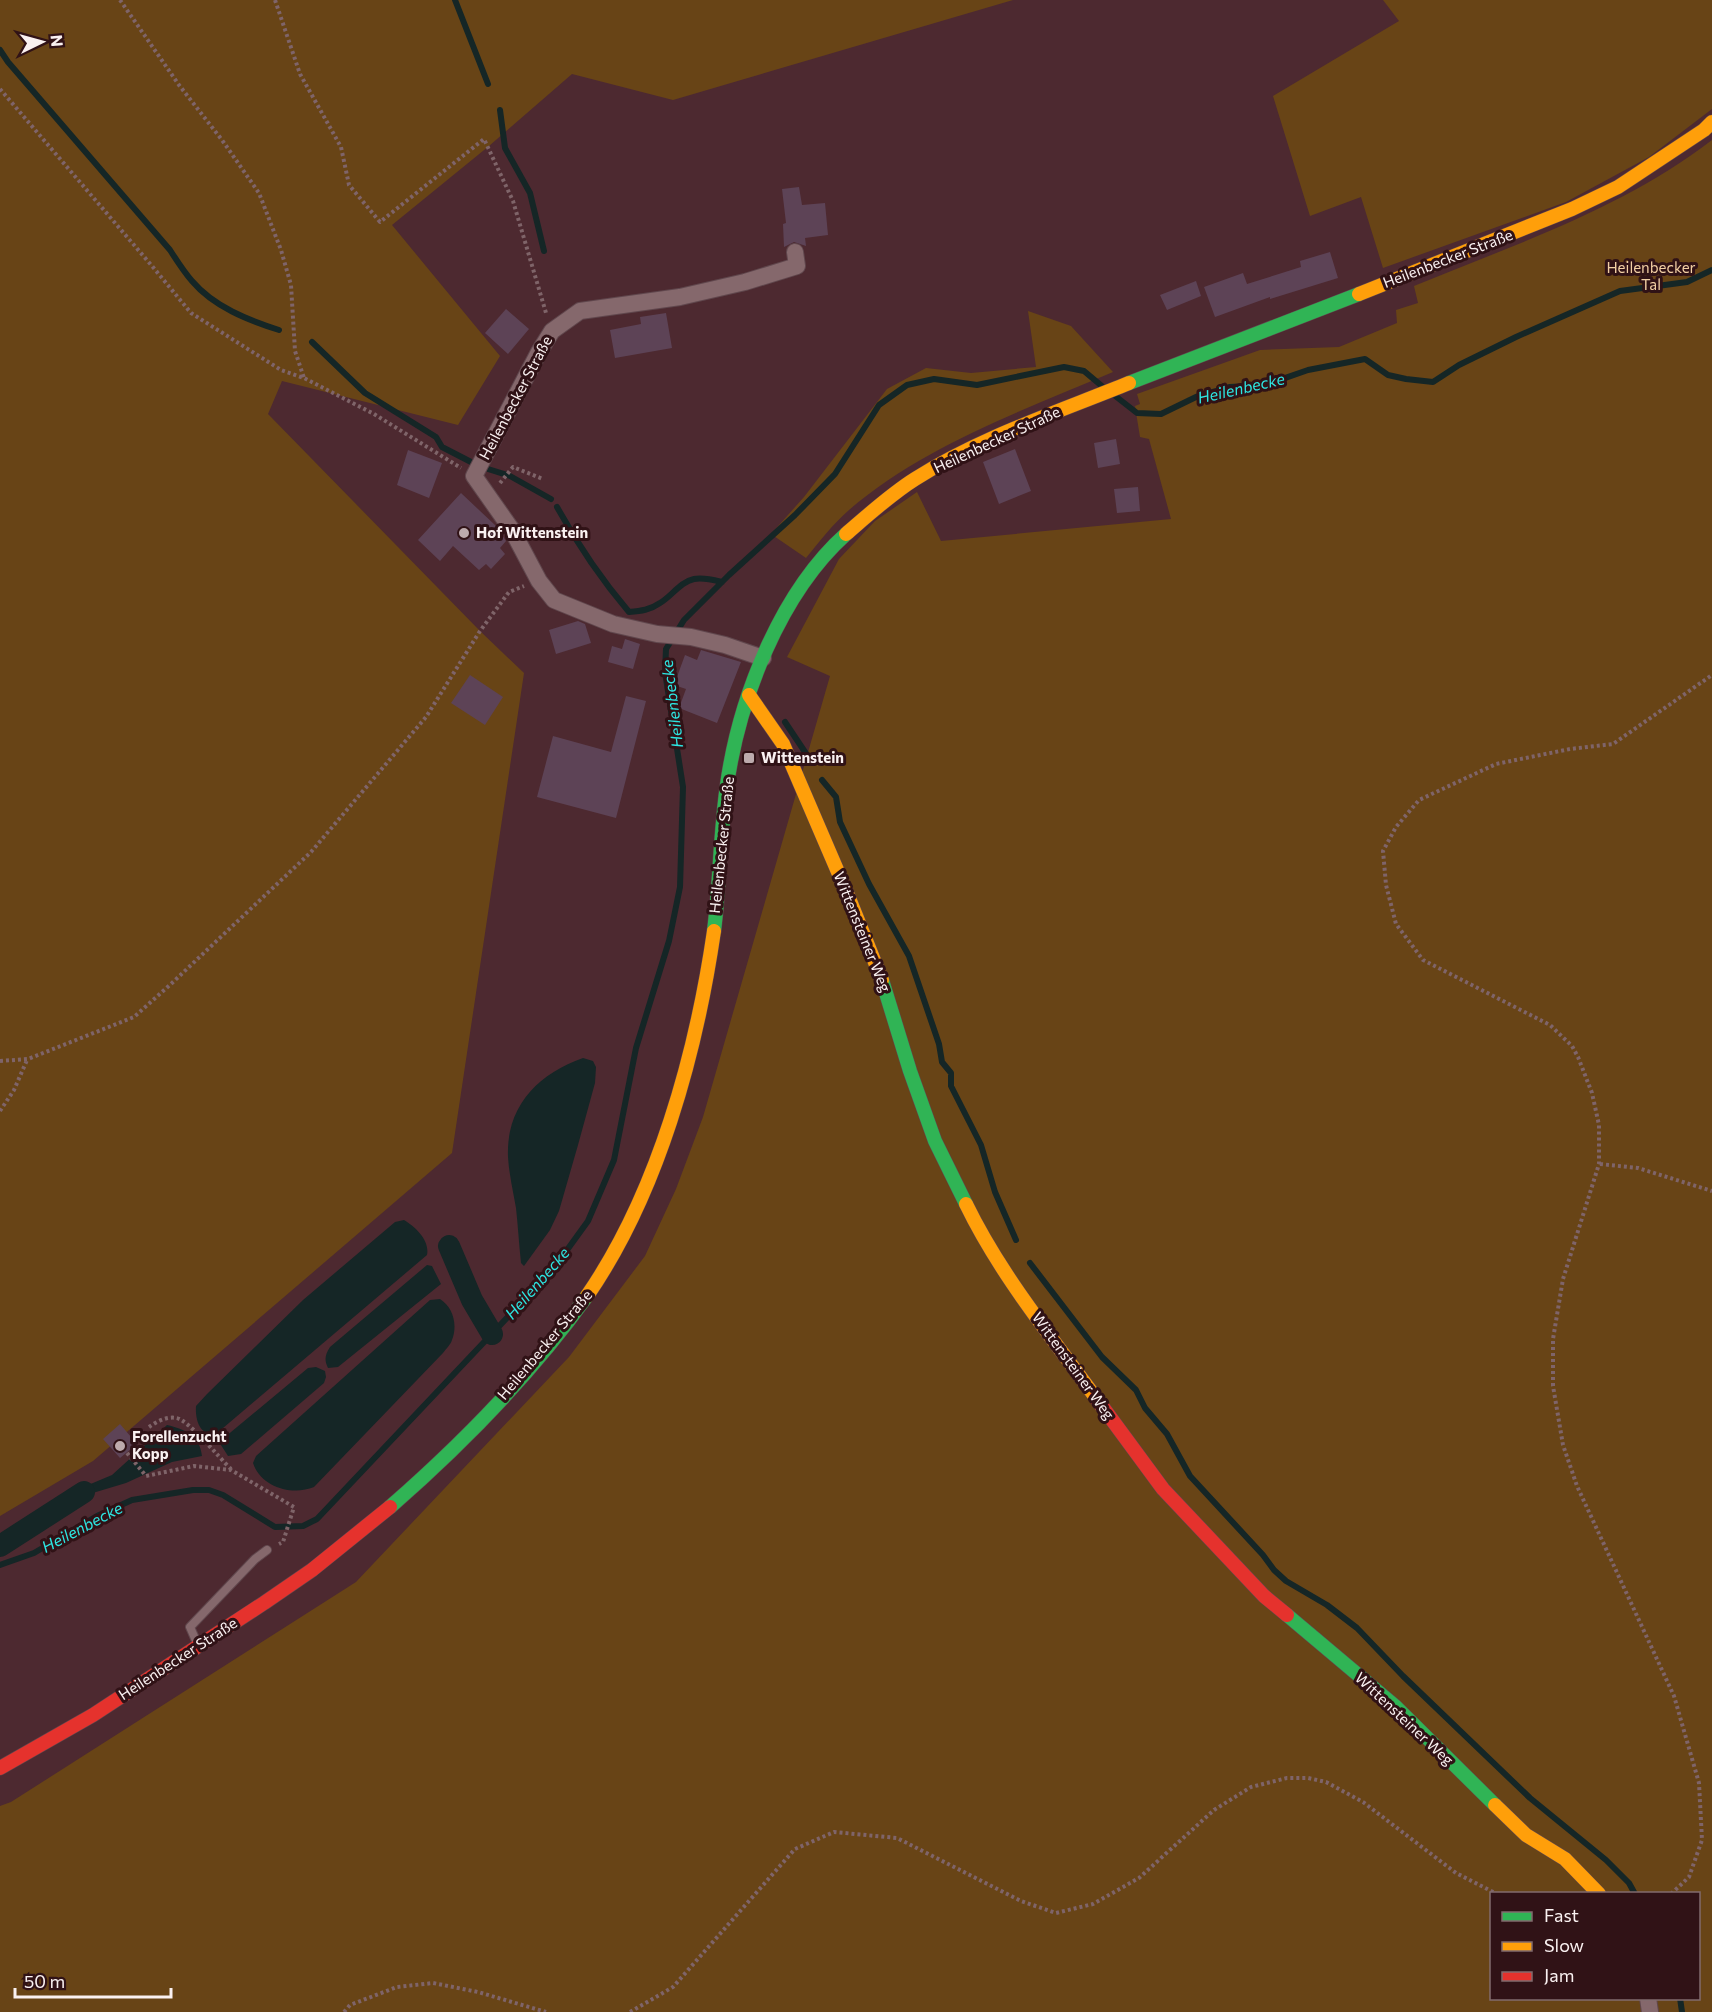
<svg xmlns="http://www.w3.org/2000/svg" width="1712" height="2012" viewBox="0 0 1712 2012" font-family="Commissioner,sans-serif">
<style>
.green{fill:#684416;fill-rule:evenodd}
.water{fill:#152626}
.lines{fill:none;stroke-linecap:round;stroke-linejoin:round}
.stream{stroke:#152626;stroke-width:6}
.canal{stroke:#152626;stroke-width:22}
.building{fill:#5d4356}
.lane-casing{stroke:#60474d;stroke-width:10}
.street-casing{stroke:#60474d;stroke-width:18}
.fast-casing{stroke:#60474d;stroke-width:15}
.slow-casing{stroke:#60474d;stroke-width:15}
.jam-casing{stroke:#60474d;stroke-width:15}
.path{stroke:#7f6469;stroke-width:4;stroke-dasharray:3 3;stroke-linecap:butt}
.lane{stroke:#85686c;stroke-width:8}
.street{stroke:#85686c;stroke-width:16}
.fast{stroke:#30b455;stroke-width:14}
.slow{stroke:#ff9f0a;stroke-width:14}
.jam{stroke:#e5322d;stroke-width:14}
.poi-dot{fill:#bdabad;stroke:#301216;stroke-width:2}
.labels{text-anchor:middle;stroke-width:6;stroke-linejoin:round;paint-order:stroke}
.street-label{font-size:15px;fill:#faf1f1;stroke:#301216}
.park-label{font-size:15px;fill:#f2cfa4;stroke:#301216}
.poi-label{font-size:15px;font-weight:bold;fill:#faf1f1;stroke:#301216;text-anchor:start}
.water-label{font-size:16px;font-style:italic;fill:#2de6e2;stroke:#301216}
</style>
<rect width="100%" height="100%" fill="#4d2930"/>
<path class="green" d="M0,0H1013L673,100L572,74L489,146L392,225L500,356L458,425L282,381L268,414L480,631L524,673L452,1153L93,1461L0,1516Z
M1383,0H1712V109L1649,157L1566,202L1383,268L1361,197L1310,216L1273,96L1399,21Z
M1712,140V2012H0V1806L11,1802L356,1582L569,1357L645,1256L676,1189L703,1117L830,676L787,657L839,559L875,521L917,492L941,541L1171,519L1149,439L1140,437L1135,406L1140,404L1137,394L1260,350L1339,347L1397,323L1396,310L1418,303L1414,286C1516,244 1624,208 1712,140ZM1492,1894H1698V1998H1492Z
M1028,311L1071,326L1113,372C1024,410 923,446 849,510C833,524 819,542 806,558L771,534L804,497L887,389L926,368L971,373L1036,367Z"/>
<path class="water" d="M583,1058L593,1061L596,1067L595,1083L578,1145L559,1211L550,1230L524,1266L521,1263C519,1245 518,1226 516,1208C513,1191 509,1174 508,1157C506,1106 538,1074 583,1058Z
M404,1220C416,1227 430,1241 427,1255L216,1434C200,1436 195,1420 196,1406L207,1394L303,1300L395,1222Z
M427,1265L432,1266L441,1284L338,1367L328,1368C324,1360 325,1355 330,1347Z
M440,1299C453,1307 458,1325 452,1340C451,1344 446,1349 443,1353L314,1487C292,1496 261,1487 253,1463L256,1456L430,1300Z
M316,1367L325,1371L326,1377L324,1383L241,1454L228,1456L219,1442L308,1368Z
M167,1425C185,1429 200,1436 202,1456L172,1462L126,1483L86,1495L81,1488L112,1475Z"/>
<g class="lines">
<path class="stream" d="M455,0L488,84
M0,50L8,62L170,250C177,261 184,272 192,281C214,307 248,320 279,330
M500,110L505,148L530,193L544,251
M312,342L365,393L436,437L442,447L473,463
M1114,395L1137,413L1161,414L1196,397L1230,387L1265,385L1308,370L1365,359L1388,375L1406,379L1433,382L1459,365L1516,337L1620,291L1687,282L1712,270
M488,469L510,476L551,499
M557,507C578,545 601,579 629,612C641,611 650,610 660,603C672,596 680,582 694,579C703,577 714,580 722,582
M785,722L811,761
M822,780L836,797L840,822L869,884L909,956L939,1044L942,1062L951,1073V1086L981,1145L995,1192L1016,1240
M1030,1263L1102,1357L1136,1390L1145,1408L1167,1434L1190,1476L1263,1555L1274,1570L1286,1581L1327,1605L1357,1628L1403,1676L1530,1798L1606,1860L1629,1883L1635,1894
M0,1565L34,1553L97,1516L132,1500L193,1490H209L223,1495L275,1527L303,1526L317,1519L554,1268L588,1221L614,1160L636,1048L669,941L680,887L683,787L665,672L666,649L684,620L729,575L795,515L835,474L879,405L907,385L934,379L977,385L1064,367L1084,371L1103,387
M1680,1998L1682,2012"/>
<path class="canal" d="M449,1246L472,1300L492,1334
M0,1546L84,1492"/>
</g>
<path class="building" d="M799,187L802,205L825,203L828,235L805,238L806,246L794,242L784,247L783,224L786,223L782,189Z
M1330,252L1338,278L1270,299V297L1215,317L1204,287L1243,273L1247,284L1301,267L1300,261Z
M1196,281L1201,296L1167,310L1160,295Z
M506,309L529,329L508,354L485,333Z
M666,313L672,348L615,358L610,330L641,324L640,317Z
M1116,439L1120,464L1098,468L1094,443Z
M1015,449L1031,491L999,504L983,462Z
M408,450L442,463L429,498L397,485Z
M1138,487L1140,511L1117,513L1114,489Z
M461,493L496,526L506,541L500,548L505,554L491,569L486,564L479,570L453,546L440,561L418,540Z
M578,621L585,624L591,643L556,654L549,630Z
M625,639L640,644L633,669L608,662L612,646L622,649Z
M701,650L741,662L717,723L679,708L686,689L674,685L685,655L697,660Z
M470,675L503,697L485,725L451,703Z
M626,696L646,701L616,818L537,797L553,736L611,752Z
M120,1424L137,1444L120,1458L103,1439Z"/>
<g class="lines">
<defs>
<path id="lane" d="M197,1643L190,1627L255,1559L267,1550"/>
<path id="street" d="M763,658L725,645L691,637L657,634L613,624L554,600L539,581L512,530L474,476L539,352L552,331L580,311L680,297L745,282L797,266L795,252
M1648,1998L1650,2012"/>
<path id="fast" d="M1129,383L1359,294
M714,931C720,883 720,834 727,785C739,699 780,593 846,534
M882,980L910,1071L935,1141L966,1204
M390,1507C462,1444 531,1374 587,1296
M1287,1615L1395,1706L1495,1805"/>
<path id="slow" d="M1359,294L1572,209L1618,187L1704,130L1712,122
M846,534C868,515 891,494 915,479C979,438 1058,412 1129,383
M749,695L783,744L847,893L882,980
M966,1204C1000,1274 1050,1335 1096,1398
M587,1296C658,1193 696,1054 714,931
M1495,1805L1526,1835L1565,1859L1599,1894"/>
<path id="jam" d="M1096,1398L1163,1489L1264,1596L1287,1615
M0,1768L93,1715L264,1603L312,1570L390,1507"/>
</defs>
<use href="#lane" class="lane-casing"/>
<use href="#street" class="street-casing"/>
<use href="#fast" class="fast-casing"/>
<use href="#slow" class="slow-casing"/>
<use href="#jam" class="jam-casing"/>
<path class="path" d="M120,0L179,85L222,140L259,193L281,250L291,285L295,351L304,378
M275,0L300,74L341,147L349,185L380,222L484,139L513,201L546,313
M0,89L152,266L191,313L281,370L304,378L374,414L461,468
M500,483L513,467L543,479
M0,1061L28,1059L134,1017L172,983L311,852L426,717L480,631L509,592L524,586
M0,1111L14,1090L27,1060
M1600,1164L1638,1168L1712,1191
M149,1427C156,1422 167,1416 176,1418C188,1419 220,1459 231,1469
M127,1453L146,1476L194,1466L231,1470L294,1507L283,1542L279,1544
M1671,1894L1689,1877L1702,1840L1699,1783L1674,1696L1577,1486L1563,1445L1553,1386V1339L1563,1279L1599,1164V1125L1592,1093L1578,1057L1572,1046L1550,1025L1423,960L1396,924L1386,885L1383,851L1396,827L1419,800L1496,764L1570,749L1613,744L1712,675
M344,2012L350,2005L397,1987L433,1983L478,1992L546,2012
M630,2012L673,1987L795,1849L834,1832L897,1838L1021,1901L1056,1913L1093,1904L1139,1878L1214,1810L1251,1787L1287,1778H1308L1326,1782L1363,1802L1456,1873L1497,1894"/>
<use href="#lane" class="lane"/>
<use href="#street" class="street"/>
<use href="#fast" class="fast"/>
<use href="#slow" class="slow"/>
<use href="#jam" class="jam"/>
</g>
<g class="poi-dot">
<circle cx="464" cy="533" r="6"/>
<rect x="743" y="752" width="12" height="12" rx="3"/>
<circle cx="120" cy="1446" r="6"/>
</g>
<g class="labels">
<g class="street-label">
<text transform="translate(1448 259) rotate(-21)" y="5">Heilenbecker Straße</text>
<text transform="translate(516 398) rotate(-62)" y="5">Heilenbecker Straße</text>
<text transform="translate(997 440) rotate(-25)" y="5">Heilenbecker Straße</text>
<text transform="translate(722 845) rotate(-84)" y="5">Heilenbecker Straße</text>
<text transform="translate(862 932) rotate(68)" y="5">Wittensteiner Weg</text>
<text transform="translate(545 1345) rotate(-50)" y="5">Heilenbecker Straße</text>
<text transform="translate(1073 1366) rotate(54)" y="5">Wittensteiner Weg</text>
<text transform="translate(178 1659) rotate(-33)" y="5">Heilenbecker Straße</text>
<text transform="translate(1404 1719) rotate(43)" y="5">Wittensteiner Weg</text>
</g>
<g class="park-label">
<text x="1651" y="273">Heilenbecker<tspan x="1651" dy="17">Tal</tspan></text>
</g>
<g class="poi-label">
<text x="476" y="538">Hof Wittenstein</text>
<text x="761" y="763">Wittenstein</text>
<text x="132" y="1442">Forellenzucht<tspan x="132" dy="17">Kopp</tspan></text>
</g>
<g class="water-label">
<text transform="translate(1241 388) rotate(-13)" y="6">Heilenbecke</text>
<text transform="translate(672 704) rotate(-97)" y="6">Heilenbecke</text>
<text transform="translate(537 1283) rotate(-49)" y="6">Heilenbecke</text>
<text transform="translate(82 1527) rotate(-28)" y="6">Heilenbecke</text>
</g>
</g>
<rect x="1490" y="1892" width="210" height="108" fill="#301216" stroke="#816b6e" stroke-width="1.5"/>
<rect x="1502" y="1912" width="30" height="9" fill="#30b455" stroke="#816b6e" stroke-width="1.5"/>
<text x="1544" y="1922" font-size="18" fill="#faf1f1">Fast</text>
<rect x="1502" y="1942" width="30" height="9" fill="#ff9f0a" stroke="#816b6e" stroke-width="1.5"/>
<text x="1544" y="1952" font-size="18" fill="#faf1f1">Slow</text>
<rect x="1502" y="1972" width="30" height="9" fill="#e5322d" stroke="#816b6e" stroke-width="1.5"/>
<text x="1544" y="1982" font-size="18" fill="#faf1f1">Jam</text>
<g transform="translate(42 42) rotate(85)" stroke="#301216" stroke-width="4.5" paint-order="stroke">
<path d="M0-4.5L10 22L0 15L-10 22Z" fill="#faf1f1"/>
<text y="-9" font-size="16" font-weight="bold" text-anchor="middle" fill="#faf1f1">N</text>
</g>
<path d="M15 1988v9h156v-9" fill="none" stroke="#faf1f1" stroke-width="3"/>
<text x="24" y="1988" font-size="18" fill="#faf1f1" stroke="#301216" stroke-width="4.5" paint-order="stroke">50 m</text>
</svg>
